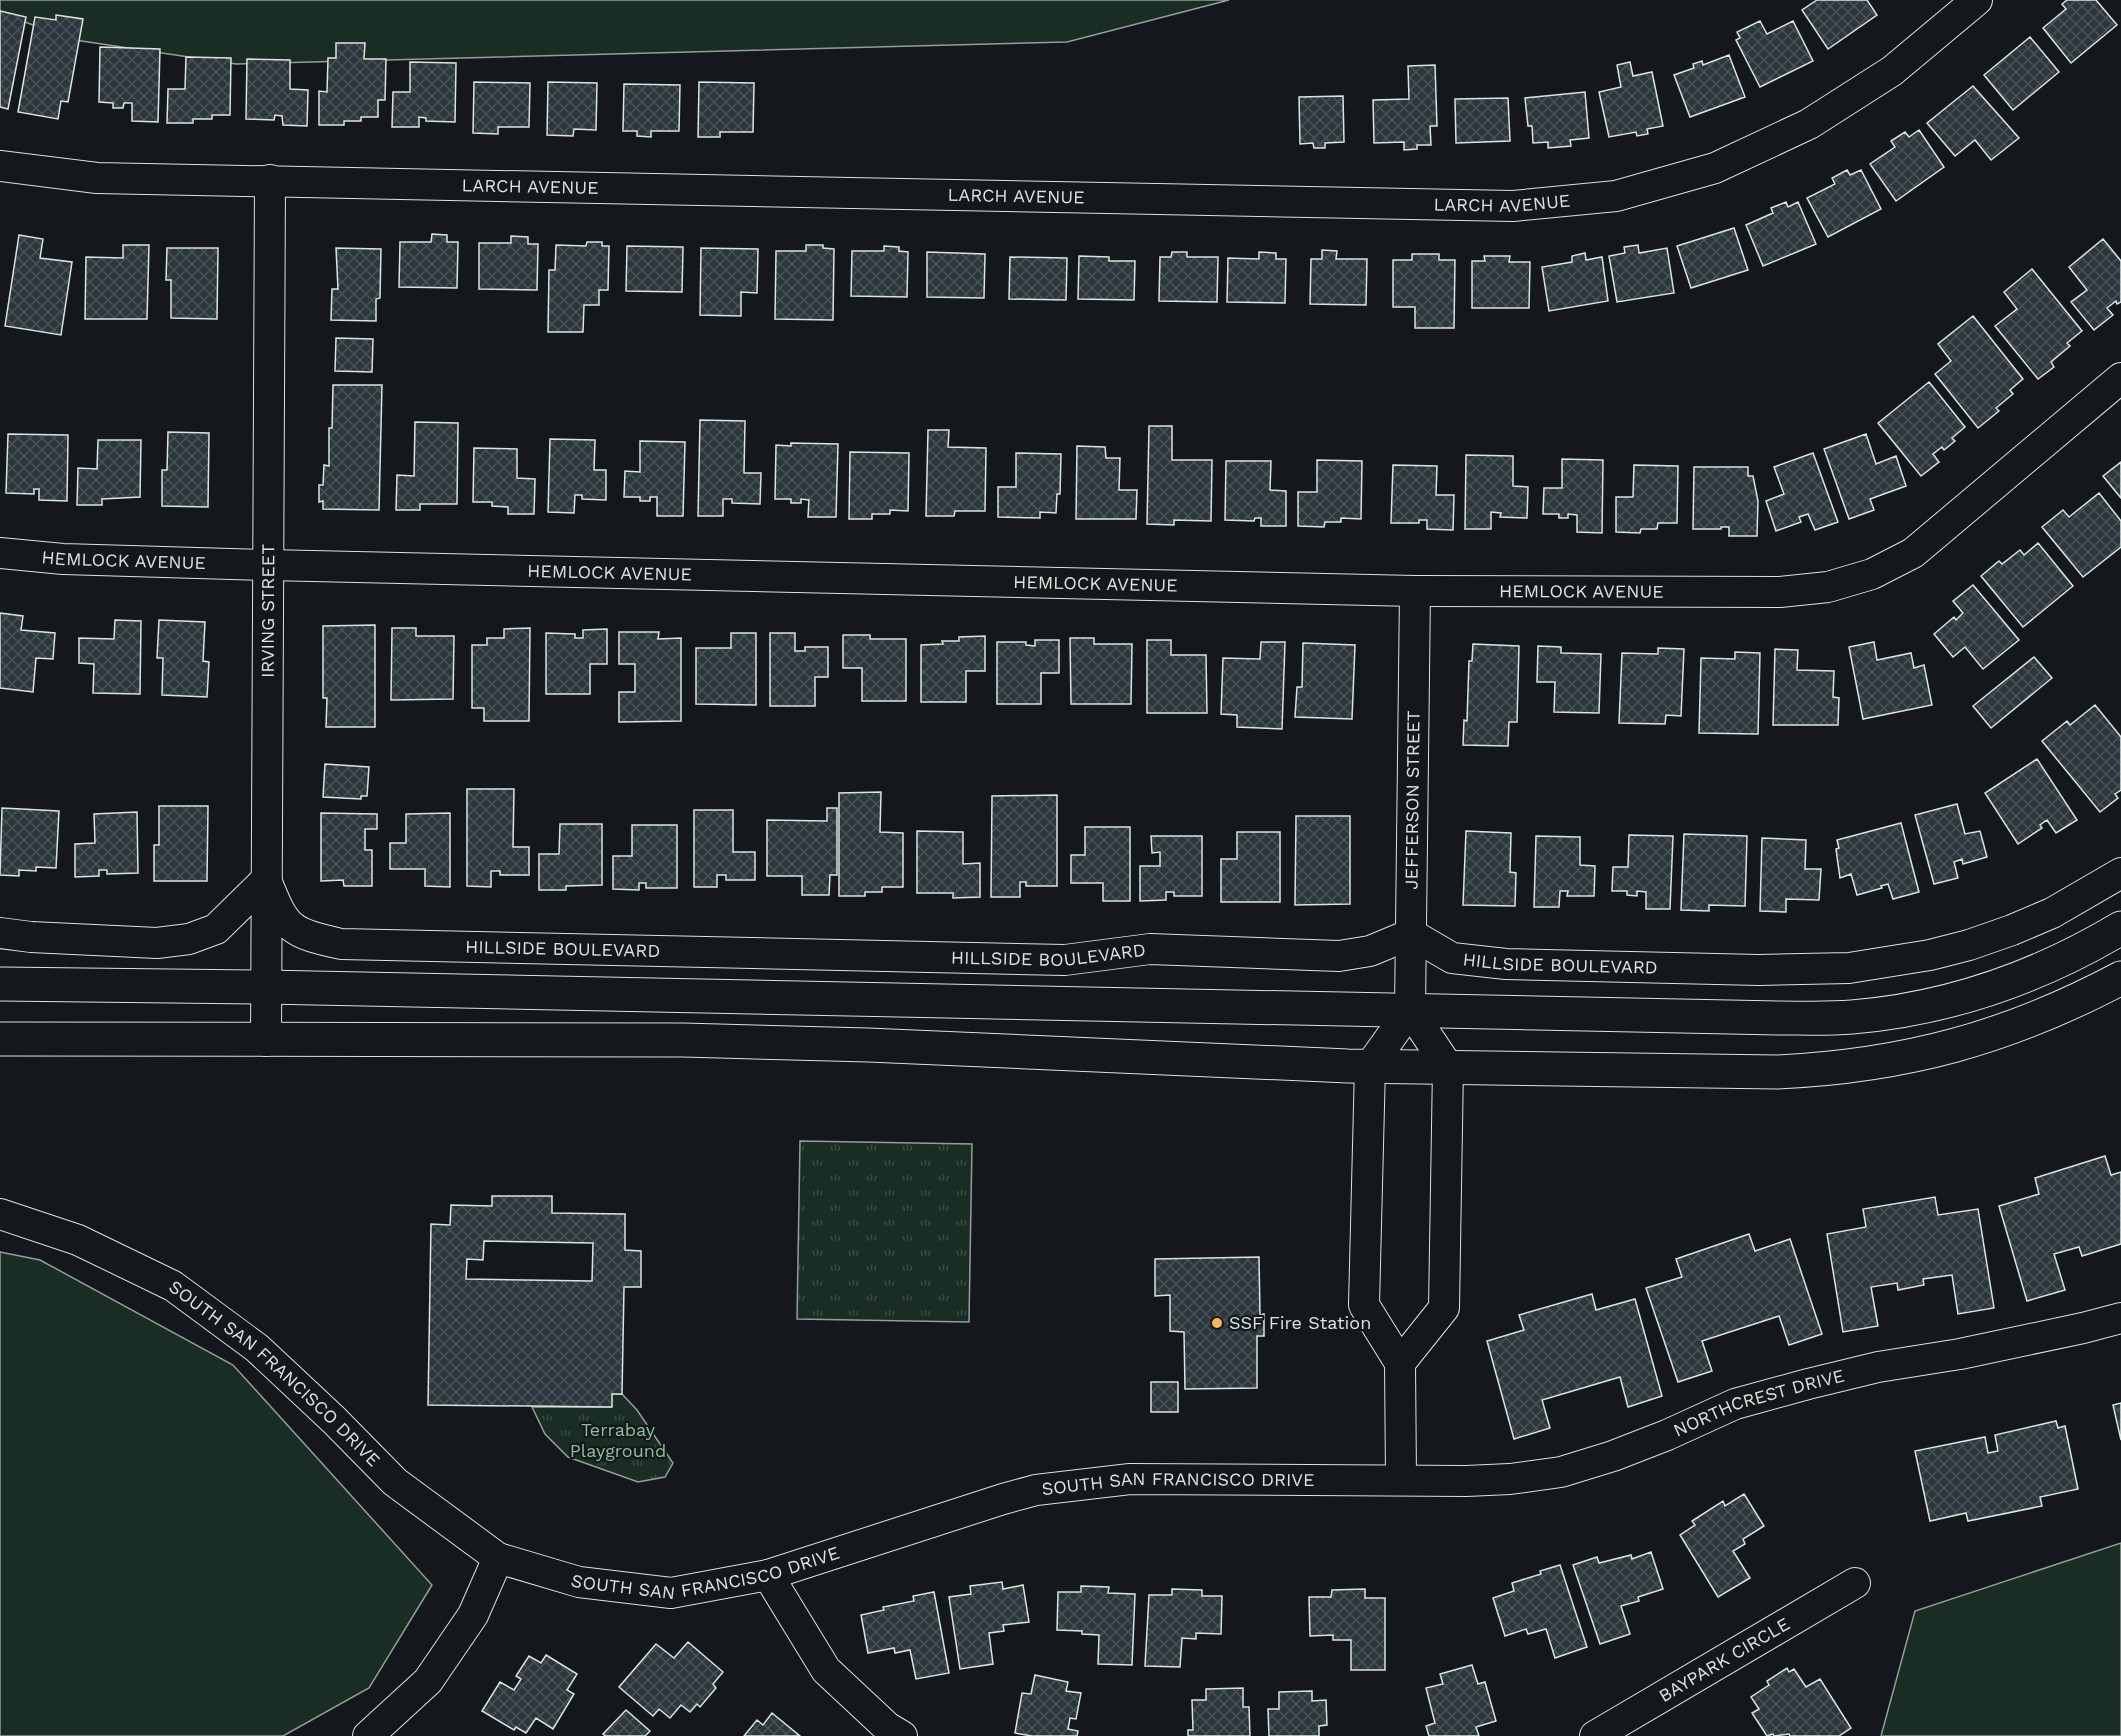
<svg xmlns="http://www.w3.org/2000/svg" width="2121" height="1736" viewBox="0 0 2121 1736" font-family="'Work Sans',sans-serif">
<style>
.grass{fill:#1a2d24;stroke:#939e99;stroke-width:1.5}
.park{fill:url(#park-tufts);stroke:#939e99;stroke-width:1.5}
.building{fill:url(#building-cross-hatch);stroke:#d8e6dc;stroke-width:1.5;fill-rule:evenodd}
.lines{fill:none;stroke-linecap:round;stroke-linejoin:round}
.minor-casing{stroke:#d8e6dc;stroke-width:32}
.secondary-casing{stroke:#d8e6dc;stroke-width:35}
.minor{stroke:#14181c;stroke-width:30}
.secondary{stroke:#14181c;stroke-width:33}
.poi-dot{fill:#ffb74d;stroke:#14181c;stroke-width:2}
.labels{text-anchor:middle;stroke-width:4.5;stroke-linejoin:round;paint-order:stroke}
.street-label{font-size:18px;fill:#d8e6dc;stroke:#14181c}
.poi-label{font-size:18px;fill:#d8e6dc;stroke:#14181c;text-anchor:start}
.park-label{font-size:18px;fill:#8ac095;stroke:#14181c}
</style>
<defs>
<pattern id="park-tufts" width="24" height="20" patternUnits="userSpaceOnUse" patternTransform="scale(1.5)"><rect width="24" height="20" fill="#1a2d24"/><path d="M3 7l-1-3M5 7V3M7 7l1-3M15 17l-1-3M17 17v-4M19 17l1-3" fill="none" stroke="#3b4b43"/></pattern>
<pattern id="building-cross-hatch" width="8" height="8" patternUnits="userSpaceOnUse" patternTransform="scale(1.5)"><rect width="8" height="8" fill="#2c363c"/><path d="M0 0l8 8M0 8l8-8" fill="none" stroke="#4a5358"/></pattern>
</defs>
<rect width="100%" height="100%" fill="#14181c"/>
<path class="grass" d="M0,0H1229L1067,42L236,64L68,39L0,12Z
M0,1252L40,1260L233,1365L432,1585L369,1688L283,1736H0Z
M2121,1543V1736H1881L1915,1611Z"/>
<path class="park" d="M800,1141L972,1144L969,1322L797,1319Z
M612,1394H622L637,1410L673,1463L665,1477L638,1482L568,1457L545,1434L532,1407H611Z"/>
<path class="building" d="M1817,0H1867L1877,15L1828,49L1802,10Z
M2067,0H2096L2117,25L2071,63L2043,28L2066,9L2062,4Z
M0,11L26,17L8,109L0,107Z
M56,15L83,19L68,102L61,101L58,119L18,112L35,17L56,20Z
M1760,21L1767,34L1793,21L1813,61L1760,87L1736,40L1740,38L1737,32Z
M2030,37L2059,72L2013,110L1984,75Z
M336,43H365L364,59H386L385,100H378V117H361V121H344V125H319V91L327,92L328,58H336Z
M100,47L160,49L158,122L132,121V103H124L123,108H113V103L99,102Z
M1729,55L1745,97L1690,117L1674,75L1694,68L1693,64L1702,61L1703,65Z
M186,57L231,58L230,115H212V119H193V123H167L168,89H185Z
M247,59L290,60V89L308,90L307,126L283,125L282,116L275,115L274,120L246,119Z
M410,62L456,63L455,122L426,121V118L419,117V127H392L393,92H410Z
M1630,62L1633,76L1652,72L1663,126L1647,129L1648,134L1637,136L1636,132L1609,137L1599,92L1621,87L1617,65Z
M1435,65L1437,126H1430L1431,145H1417V149L1404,150V142L1374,143L1373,100L1409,99L1408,66Z
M474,82L530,83L529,127H498V134L473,133Z
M548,82L597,83L596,130L574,129L573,136L547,135Z
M699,82L754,83L753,132H720V137H698Z
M624,84L680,85L679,131H651V137L637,136V131H623Z
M1973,86L2019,138L1991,160L1975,140L1955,156L1927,123Z
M1585,92L1589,138L1570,140L1571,146L1548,148V142L1533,143L1532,126H1528L1525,98Z
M1343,96L1344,142L1325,143V148H1314L1313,143L1300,144L1299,97Z
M1508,98L1510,141L1456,143L1455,99Z
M1919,130L1944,167L1896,201L1870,164L1895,147L1891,141L1905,132L1909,137Z
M1847,170L1850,175L1861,170L1881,209L1828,237L1807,198L1835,184L1832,178Z
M1786,202L1788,207L1798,202L1816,244L1763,266L1746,225L1773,213L1771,208Z
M1734,228L1748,270L1691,288L1677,246Z
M432,234L447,235V242H458L457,288L399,287L400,242H431Z
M19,235L43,239L40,258L72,262L61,335L5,326Z
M511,236L528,237V244H538L537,290L479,289V243H511Z
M2103,239L2121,261V302L2117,304L2116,301L2107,308L2113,315L2094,330L2071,302L2087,290L2069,267Z
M587,242H602V246H609L608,290H599V305H584L583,332H548L549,270H555L556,245L586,246Z
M123,245H149L147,319H85L86,257L123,258Z
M806,245H823V248L834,249L833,320L775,319L776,251H806Z
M1638,245L1639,253L1667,248L1674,293L1617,302L1609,256L1625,253L1624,247Z
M627,246L683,247L682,292L626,291Z
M884,246L899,247V251L908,252L907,297L851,296L852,251H884Z
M167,248H218L217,319L171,318V280H166Z
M336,248L381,249L380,298L376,299V321L331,320L332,289H338Z
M701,248L758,249L757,293L741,292V316L700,315Z
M1322,250L1337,251L1336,259H1367L1366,305L1310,304L1311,259H1322Z
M927,252L985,254L984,298L927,297Z
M1172,252H1187V257H1218L1217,302L1159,301L1160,257H1171Z
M1259,252L1276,253V259H1286L1285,303L1227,302L1228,258L1259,259Z
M1585,253L1586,260L1602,257L1608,301L1549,311L1542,267L1572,262V256Z
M1412,254H1439V260H1455L1454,328H1415V307H1393V260H1412Z
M1079,256L1109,257V261H1135L1134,300L1078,299Z
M1484,256H1510L1509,262H1530L1529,308H1472V261H1485Z
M1010,257L1067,258L1066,300L1009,299Z
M2032,269L2082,331L2067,343L2070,346L2051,362L2054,367L2038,379L1995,326L2017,309L2004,292Z
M1973,316L2023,379L2010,390L2013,394L1996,408L1999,411L1978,428L1935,374L1951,361L1938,344Z
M336,338L373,339L372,372L335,371Z
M1929,382L1965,427L1952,438L1955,441L1944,450L1942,447L1933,454L1939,462L1921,476L1878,423Z
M333,385H382L379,510L323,509V501L319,502V485H323L324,465L329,466V428H332Z
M700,420L745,421L744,473H761L760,504L732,503V499H723V516H698Z
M415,422L458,423L457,504H420V510H396L397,475L414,476Z
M1149,426H1172V460H1212L1211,521L1174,520V525L1147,524Z
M928,430H949L948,447L986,448L985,511H955L954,516H926Z
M168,432L209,433L208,507L162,506V470H167Z
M8,434L68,435L67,501L39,500V489H34V494L6,493Z
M1866,434L1876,464L1896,456L1906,486L1870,499L1874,510L1849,519L1824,449Z
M550,439L595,440L594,470H606V500L582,499V495H575L574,513L548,512Z
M98,440H141L140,497L102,499V505H77L78,468L97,469Z
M640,441L685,442L683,516H657V497H650V501H640V497H624L625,471L640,472Z
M791,443L838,444L836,517H808L809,500L801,499V503H791V499H775L776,445L791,446Z
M1077,446L1105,447L1106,458H1120L1119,490H1137L1136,519H1076Z
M474,448L517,449V478L535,479L534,514H508V507L492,506V502H473Z
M850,452L909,453L908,511L890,510V514H872V519H849Z
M1016,453L1061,454L1060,494H1057L1056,513L1040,512V518L998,517V487H1016Z
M1813,453L1838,522L1815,530L1808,514L1799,517L1801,522L1776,531L1766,501L1784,494L1774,467Z
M1466,455L1513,456V486L1528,487L1527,518L1500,517L1501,513L1491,512V529H1465Z
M1562,459L1603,460L1602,533L1577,532V515L1568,514V518H1559V514H1543L1544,488H1562Z
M1317,460L1362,461L1361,519L1341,518V522H1325L1324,527L1298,526V492H1317Z
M1226,461H1271L1270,490L1286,491V526H1261V518H1255L1254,521L1225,520Z
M2121,462V498L2103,476Z
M1393,465L1437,466L1436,495H1454L1453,530L1427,529V520H1419V523H1391Z
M1634,465L1678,466L1677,523H1658L1657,529H1641L1640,533L1616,532V497H1633Z
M1694,467H1748V476H1753L1758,501L1757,536H1729V527H1721V529H1693Z
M2099,493L2121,521V547L2083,577L2042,527L2063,510L2069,517Z
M2038,543L2073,586L2023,627L1981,576L1999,561L2002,564L2020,550L2024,555Z
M1973,585L2019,640L1983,669L1965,647L1953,657L1934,634L1954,617L1956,620L1963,613L1953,601Z
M0,613L23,616L21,630L55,633L53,659L36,658L33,692L0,688Z
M115,620L141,621L140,694L93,693L94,664L79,663V638L114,639Z
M159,620L205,622L203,661L209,662L207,697L162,695L163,658H157Z
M375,625V727H326L327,698H323V626Z
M392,628H416V636H454L453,699L391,700Z
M530,628L529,721H484V708H472V645H487V638H504V629Z
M607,629V664H590V694H546V633L575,634V638H583V630Z
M619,632H659L658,639L681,638V721L619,722V692H635V664H619Z
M731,633H756V705L696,704V648H731Z
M770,633H795V651H805V647H828V677H815V706H770Z
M843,635H870V639H906V701H862V668H843Z
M985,636V671H966V702H921V645L943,644L942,641H959V637Z
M1070,638H1094V644H1132L1131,704H1071Z
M1035,640H1059V673H1041V704H997V642H1026V645L1035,646Z
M1147,640H1171V655H1206L1207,713H1147Z
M1261,642H1285L1282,729L1237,727V715L1221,714L1223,658L1260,659Z
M1874,642L1877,660L1911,653L1914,668L1924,665L1932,705L1863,719L1849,647Z
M1303,643L1355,645L1352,719L1295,717L1297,687H1302Z
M1473,644L1519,646L1517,722H1509L1508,746L1463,745L1464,720L1467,721L1469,661H1472Z
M1538,646L1561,647V653L1601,654L1599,713L1554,712L1555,682H1537Z
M1658,648L1684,649L1681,716L1666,715L1665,724L1619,723L1622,653L1658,654Z
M1775,649L1798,650L1797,670L1834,671L1833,697L1839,698L1838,725H1773Z
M1735,652L1760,653L1758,734L1699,733L1701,658L1735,659Z
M2034,657L2052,678L1991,728L1973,706Z
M2095,705L2121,737V790L2115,794L2118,798L2100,812L2042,741L2067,721L2070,725Z
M2037,759L2077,820L2056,833L2047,820L2040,825L2042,828L2018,844L1985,793Z
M325,764L369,767L367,796H361V799L323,797Z
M467,789H514L513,847H529V875H500V871H491V887L467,886Z
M881,792L880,832L903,833V887H882V892H865V896H839V793Z
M1057,795V886H1026V882H1020V897H991L992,796Z
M1957,804L1965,834L1980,831L1987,857L1963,864L1962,859L1954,862L1958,878L1934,884L1915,815Z
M159,806H208L207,881H154V845H159Z
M2,808L59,811L56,868L36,867V871L19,870V876L0,875Z
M827,808H837V875H830L829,895H802V876H767V820L827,821Z
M694,810H733V852H755V880H726V875H717V887H694Z
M137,812L138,873L107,874V870H99V876L75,877V844L95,843L94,814Z
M321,813L377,814V829H365V850H372V886H344L343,880L321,881Z
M450,813V887L425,886V869H390V843H406V814Z
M1296,816H1350V904L1295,905Z
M1901,823L1919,892L1893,899L1888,884L1881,886L1882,888L1857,895L1851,874L1840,878L1836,849L1839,848L1837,840Z
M560,824H602V885L566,886V890H539V854H559Z
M632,825H677V888H646V883H639V890L613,889V856H632Z
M1085,827H1130V901H1103V883H1071V855H1085Z
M917,831L963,832V864L980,863V897L953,898V893H917Z
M1466,831L1511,833L1510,872L1516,873L1515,906L1463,905Z
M1237,832H1280V902H1221V859H1237Z
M1684,834L1747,836L1745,906L1709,905V911L1681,910Z
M1629,835L1673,836L1670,909H1646V892L1637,891V896L1627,895V891H1612L1613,867H1628Z
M1151,836H1202V896H1174V892H1166V900L1140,901V866H1160V852L1152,853Z
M1536,836L1580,837V865L1595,866L1594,896H1567L1568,891H1560L1559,907H1534Z
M1762,838L1806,840L1805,869H1821L1819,900L1786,899V912L1760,911Z
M2105,1156L2111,1175L2121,1172V1244L2082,1256L2079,1247L2054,1254L2065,1290L2027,1301L1999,1206L2039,1194L2035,1178Z
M492,1196H552V1213L625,1214V1250L641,1251V1287H624L622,1394H612V1407L428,1405L431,1224L450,1225L451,1205L492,1206ZM484,1241L593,1243L592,1281L466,1279L467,1259L483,1260Z
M1935,1197L1938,1215L1978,1209L1994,1308L1958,1314L1952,1275L1923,1279L1924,1285L1898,1290L1897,1283L1871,1287L1878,1326L1843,1332L1827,1234L1866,1227L1863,1209Z
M1749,1234L1755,1251L1790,1239L1822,1334L1789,1345L1779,1316L1702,1341L1712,1371L1678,1382L1646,1288L1682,1277L1676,1259Z
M1259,1257L1260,1315L1264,1314V1336H1257V1388L1185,1389L1184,1332L1170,1331V1295L1155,1296V1259Z
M1592,1294L1596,1310L1635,1299L1662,1396L1628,1407L1620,1377L1542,1400L1550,1428L1514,1439L1487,1341L1524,1330L1519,1315Z
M1151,1382H1178V1412H1151Z
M2121,1403V1440L2113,1405Z
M2056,1421L2058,1428L2065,1426L2078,1489L2040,1497L2042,1506L1968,1521L1966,1513L1930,1521L1915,1451L1985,1437L1988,1453L1998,1451L1995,1435Z
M1744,1494L1764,1526L1743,1539L1745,1544L1733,1551L1750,1578L1718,1597L1680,1535L1695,1525L1692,1521L1723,1501L1725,1506Z
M1651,1552L1663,1589L1638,1597L1639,1601L1621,1606L1630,1634L1600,1644L1573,1565L1597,1557L1599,1563L1631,1555L1632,1559Z
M1560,1565L1587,1647L1555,1658L1546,1629L1528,1634L1526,1629L1505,1636L1493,1598L1514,1591L1512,1583L1541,1574L1540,1571Z
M1002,1582L1003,1589L1023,1585L1029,1622L1003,1625L1004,1631L989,1633L993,1664L960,1669L949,1597L971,1594L970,1586Z
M1081,1586L1109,1587L1108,1593L1135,1594L1132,1665L1098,1664L1099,1635L1082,1634V1631L1057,1630L1058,1592H1081Z
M1172,1589L1202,1590V1596H1222L1221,1634L1196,1633V1639L1182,1638L1180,1667L1145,1666L1149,1595H1172Z
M1365,1589V1598H1385V1670H1351V1640H1333V1635L1310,1636L1309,1597H1331L1332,1590Z
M934,1592L949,1673L916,1679L910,1650L895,1653L894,1648L868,1653L861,1615L884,1610L883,1607L914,1601L913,1596Z
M688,1642L723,1672L713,1684L716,1688L700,1707L697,1704L690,1712L681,1705L670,1718L659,1709L653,1716L619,1687L656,1644L674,1658Z
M546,1655L577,1674L567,1690L574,1694L553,1729L536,1718L526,1733L516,1727L514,1730L482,1711L500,1682L514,1690L521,1679L516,1676L529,1656L541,1663Z
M1472,1665L1478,1684L1485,1682L1496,1721L1476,1727L1479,1736H1429L1426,1726L1435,1723L1426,1688L1443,1684L1440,1674Z
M1787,1668L1789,1672L1794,1669L1806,1687L1820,1679L1851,1728L1839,1736H1790L1789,1734L1774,1736L1773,1734L1767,1736L1752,1713L1759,1709L1751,1697L1769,1685L1767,1681Z
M1035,1675L1068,1682L1066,1691L1081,1693L1076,1719L1070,1718L1068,1729L1078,1731L1077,1736H1032L1015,1733L1022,1693L1031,1694Z
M1243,1688V1707H1249L1250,1736H1188V1730H1193L1192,1700H1206V1689Z
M1312,1691V1701L1326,1700L1327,1725L1319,1726V1736H1269L1268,1709H1279V1692Z
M626,1710L650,1731L645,1736H605L603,1734Z
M772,1713L800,1736H744L757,1720L763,1725Z"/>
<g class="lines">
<defs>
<g id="minor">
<path id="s1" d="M0,166L97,178L1513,206L1616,196L1715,168L1809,124L1892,71L1977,0"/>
<path id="s2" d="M0,553L63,559L268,565L1415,591L1780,592L1828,587L1872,574L1913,553L2121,378"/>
<path id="s3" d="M266,880C286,930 289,932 341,944L1065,960L1150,949L1339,956L1370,951L1411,934"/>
<path d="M0,933L31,937L157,943L189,939L216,929L266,880"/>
<path id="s4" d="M1411,934L1452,958L1506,964L1759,970L1849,968L1930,955L1969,945L2012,930L2052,913L2121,873"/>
<path id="s5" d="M1410,1010L1415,591"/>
<path id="s6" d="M266,1041L270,180"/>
<path id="s7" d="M0,1214L78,1240L173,1286L257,1348L334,1420L395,1482L498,1558L579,1582L671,1593L768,1575L1003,1499L1036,1490L1130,1479L1466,1481L1510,1479L1561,1472L1613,1456L1667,1435L1735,1404L1808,1384L1878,1367L1960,1354L2083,1328L2121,1318"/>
<path d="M1400,1363L1444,1308L1448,1067L1410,1010"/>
<path d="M1401,1479L1400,1363L1364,1305L1370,1066L1410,1010"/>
<path d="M768,1575L826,1670L887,1727L902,1736"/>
<path d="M368,1736L428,1681L473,1615L498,1558"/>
<path id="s8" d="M1595,1736L1855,1583"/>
</g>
<path id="secondary" d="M0,984L265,987L1778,1018C1803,1018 1828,1019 1852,1017C1948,1009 2039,977 2121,928
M0,1039L683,1040L868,1045L1348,1066L1777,1072C1905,1066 2008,1038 2121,978"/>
</defs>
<use href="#minor" class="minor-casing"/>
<use href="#secondary" class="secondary-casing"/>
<use href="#minor" class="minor"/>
<use href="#secondary" class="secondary"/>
</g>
<circle class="poi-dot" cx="1217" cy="1323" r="6"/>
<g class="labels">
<g class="street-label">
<text dy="6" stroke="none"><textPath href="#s1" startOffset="531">LARCH AVENUE</textPath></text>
<text dy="6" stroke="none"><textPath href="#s1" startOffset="1017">LARCH AVENUE</textPath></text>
<text dy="6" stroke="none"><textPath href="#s1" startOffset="1503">LARCH AVENUE</textPath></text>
<text dy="6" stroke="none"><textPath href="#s2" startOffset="124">HEMLOCK AVENUE</textPath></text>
<text dy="6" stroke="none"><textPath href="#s2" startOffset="610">HEMLOCK AVENUE</textPath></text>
<text dy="6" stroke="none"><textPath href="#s2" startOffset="1096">HEMLOCK AVENUE</textPath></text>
<text dy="6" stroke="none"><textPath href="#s2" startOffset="1582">HEMLOCK AVENUE</textPath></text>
<text dy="6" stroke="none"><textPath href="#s6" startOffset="430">IRVING STREET</textPath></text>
<text dy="6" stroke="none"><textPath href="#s5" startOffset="210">JEFFERSON STREET</textPath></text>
<text dy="6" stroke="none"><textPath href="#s3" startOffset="328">HILLSIDE BOULEVARD</textPath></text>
<text dy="6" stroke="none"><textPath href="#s3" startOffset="814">HILLSIDE BOULEVARD</textPath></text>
<text dy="6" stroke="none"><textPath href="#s4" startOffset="156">HILLSIDE BOULEVARD</textPath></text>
<text dy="6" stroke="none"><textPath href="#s7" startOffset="322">SOUTH SAN FRANCISCO DRIVE</textPath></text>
<text dy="6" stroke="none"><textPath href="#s7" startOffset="1906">NORTHCREST DRIVE</textPath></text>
<text dy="6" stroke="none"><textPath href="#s7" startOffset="1312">SOUTH SAN FRANCISCO DRIVE</textPath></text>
<text dy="6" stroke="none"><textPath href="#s7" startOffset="826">SOUTH SAN FRANCISCO DRIVE</textPath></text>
<text dy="6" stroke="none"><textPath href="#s8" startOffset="150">BAYPARK CIRCLE</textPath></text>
</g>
<g class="poi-label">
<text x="1229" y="1329">SSF Fire Station</text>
</g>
<g class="park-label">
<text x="618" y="1436">Terrabay<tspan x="618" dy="21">Playground</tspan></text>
</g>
</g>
</svg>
